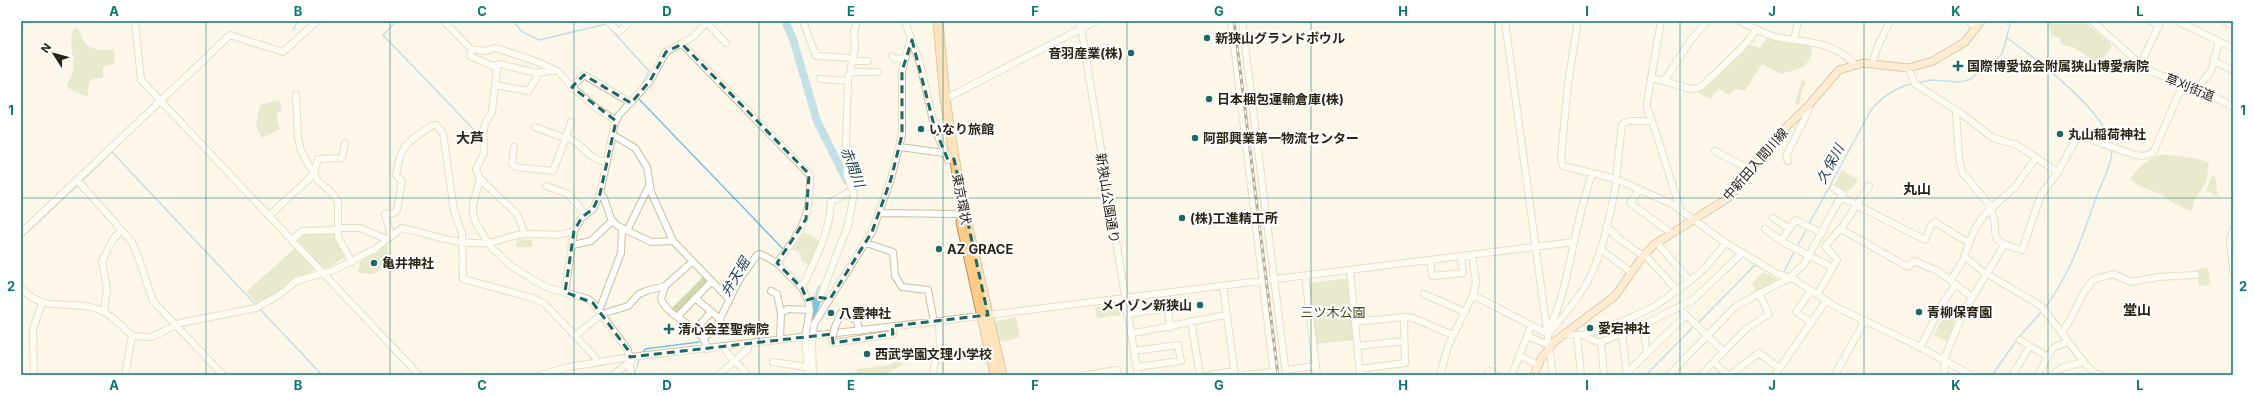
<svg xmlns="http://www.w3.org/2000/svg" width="2254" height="396" viewBox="0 0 2254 396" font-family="Inter,'Noto Sans JP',sans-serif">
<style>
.green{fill:#d0d7aa}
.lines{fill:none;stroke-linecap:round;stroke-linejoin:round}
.stream{stroke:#7bc3e3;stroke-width:1.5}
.river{stroke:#7bc3e3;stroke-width:8}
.minor-casing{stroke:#cebf9d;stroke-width:8}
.major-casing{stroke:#b49160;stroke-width:9}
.highway-casing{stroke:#b49160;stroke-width:11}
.minor{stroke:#fff;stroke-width:6}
.major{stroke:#ffe0b7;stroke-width:7}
.highway{stroke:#ffcb87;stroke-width:9}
.rail-casing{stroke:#585244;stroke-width:3}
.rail{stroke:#fff;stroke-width:1.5;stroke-dasharray:4.5;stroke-linecap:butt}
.minor-bridge-casing{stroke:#cebf9d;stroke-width:8;stroke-linecap:butt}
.minor-bridge{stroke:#fff;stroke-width:6}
.marked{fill:none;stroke:#1c6863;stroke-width:3;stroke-dasharray:8 5;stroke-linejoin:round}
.grid{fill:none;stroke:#0f766e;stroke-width:1;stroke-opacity:0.55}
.poi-dot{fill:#1c6863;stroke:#fff;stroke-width:1.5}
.labels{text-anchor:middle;stroke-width:4;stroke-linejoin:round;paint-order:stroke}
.poi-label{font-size:13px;font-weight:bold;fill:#2a2417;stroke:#fff;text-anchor:start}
.street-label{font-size:13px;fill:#2a2417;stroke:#fff}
.park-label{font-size:13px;fill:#424717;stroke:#fff}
.neighbourhood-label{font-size:14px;font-weight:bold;fill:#2a2417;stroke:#fff}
.water-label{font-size:14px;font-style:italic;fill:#1c3d4b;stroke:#fff}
.neatline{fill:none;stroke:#0f766e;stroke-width:1.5}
.grid-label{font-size:13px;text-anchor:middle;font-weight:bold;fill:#0f766e}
</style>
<rect width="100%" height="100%" fill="#fdf7e9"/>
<path class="green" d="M2046,21H2083L2110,42L2112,47L2104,57L2095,62L2075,48L2063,45L2059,38L2052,35Z
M74,28L79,29C83,48 95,52 113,49L115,53L114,64L106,65L103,68V78H95L89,82L88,97L68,88L67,84C77,71 72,55 71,40C71,37 73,31 74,28Z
M1767,37L1806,44L1812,49L1810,58L1804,67L1781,74L1762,64L1745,91L1736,89L1729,95L1718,89L1711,99L1698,93C1716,78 1730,59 1750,45L1760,48Z
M1802,79L1806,83L1802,91L1799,105L1795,104Z
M279,100L282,111L276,113L280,129L262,138L256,126L260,105Z
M2161,155C2172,155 2202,157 2209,164L2206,182L2194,201L2192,211C2179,207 2172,202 2161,195C2151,189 2139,188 2130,179C2137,169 2149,157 2161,155Z
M1842,170L1858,180L1853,187L1845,193L1833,187Z
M2212,176L2215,177L2218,197L2206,190Z
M301,232H335L346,256L332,265L333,268L324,270L295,240Z
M804,232L822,242L811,266L801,261V254L792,249Z
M517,239L532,240V247H516Z
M387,243L389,266L370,275L367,273H358L360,262Z
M296,247L317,270L299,277L258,304L246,292Z
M2208,268L2210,284L2199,286L2197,269Z
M1763,272L1779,280L1756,292L1752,284Z
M703,277L707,282L679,313H675L671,309Z
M1348,278L1356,340L1317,344L1309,285L1311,283Z
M1119,304L1121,315L1097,318L1095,307Z
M1016,317L1020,337L1003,342L997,339L995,326L997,321Z
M1943,318L1958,322L1950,343L1934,335Z
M897,361L905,364L889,372L887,375H837L857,372V369L890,365Z"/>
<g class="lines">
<path class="stream" d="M397,21L383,35L481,137
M513,21L521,31L539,40L606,24L649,71L642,85
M293,30L298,21
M21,36V45
M2007,38C2036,59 2105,110 2111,145
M1917,83L1932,80L1959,82L1969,80L2002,54L2011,21
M638,98L784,250
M82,181L112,152L256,305
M1809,224L1871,110C1882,97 1894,88 1911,84
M21,238L79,184
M1797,247L1807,228
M769,262L776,266
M780,265L787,253
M1784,272L1795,250
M740,284L755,262
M259,308L322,375
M2045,308C2072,271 2082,237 2097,195C2103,180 2112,164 2112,148
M1697,324L1754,266H1758
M643,353L645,349L699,342
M634,375L639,360
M1646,375L1694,326
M1992,375L2019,337L2042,311"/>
<path class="river" d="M785,21L793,39L817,121L847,181
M810,321L821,289"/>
<defs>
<path id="minor" d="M135,21L141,80L419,375
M444,21L471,49L484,51L496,48L535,61L559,72L572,87L584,75L631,103
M607,21L619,32L631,21
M803,21L816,56L852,58
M905,21L920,64L935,129L948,160L954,159
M1080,21L1138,375
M1231,21L1274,375
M1242,21L1286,375
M1505,21L1553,375
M1578,21L1568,83L1561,158L1563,166L1616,179L1672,204L1726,243L1776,273L1795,280L1838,308L1912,343L1971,375
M1739,21C1751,26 1763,34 1776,37C1809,44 1828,39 1855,64
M1968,21L1977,28
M2092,21L2145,68L2157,74L2198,88L2233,107
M2151,21L2159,26
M2177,21L2233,48
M2224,21L2233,25
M707,23L726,43
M1794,40L1798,21
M682,44L809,174L810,178C811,219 800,232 777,263L761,254L757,255L739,280L714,331L704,337
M471,49L470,56L497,68L492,112L485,124L483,134L484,153L476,169L480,179L473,204V213L475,221L489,245L510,265L533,280L549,288L588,299L593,303L628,350L631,375
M892,56L895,59L905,58
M852,61H868
M2213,61L2233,70
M1872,64L1877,48L1890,21
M496,65L500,64L536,73L556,70
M2140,65L2161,21
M1908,68L1915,84L1962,114L1993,138L2017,145L2058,172
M850,72H878
M1652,78L1664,81L1691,40L1707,21
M820,79L848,81
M1664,81L1691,89L1701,87L1744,46L1757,29
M495,85L528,91L537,78L538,73
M572,87L599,110L616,120
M2198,88L2211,71L2219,41
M296,95L298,138L301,151L317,180L331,192L338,202V237L352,262
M945,99L1096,21
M1956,112L1959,157L1962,172L1992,208
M1652,121L1680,208
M934,125L943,123
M535,127L565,138
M613,135L635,148L647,167L651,192L673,241L729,299
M566,137L571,122
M514,147L512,164L516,167L553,171L566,137C583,143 587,159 606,162
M900,147L944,153
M1715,151L1751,170
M1788,161L1786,156L1808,112L1809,105
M480,179L517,214L525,234
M1616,179L1622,124L1629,121H1652L1647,108V102L1661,21
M77,180L132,242L138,256L153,301L223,375
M546,186L568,194L586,215
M1833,188L1843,194L1841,197
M1640,189L1630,203L1671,233
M600,194L604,198L611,219L618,226L651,242L673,241
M1990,209C2004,235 1980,239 2022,250L2041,195L2058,172L2077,137L2081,136L2135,155L2143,156L2153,153L2184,82
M880,213L959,214
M269,216L314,174L318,159L342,158L345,143
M1773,218L1789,228
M1606,227L1616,234L1615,236L1643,256
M337,228H360L386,239
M1765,229L1781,241L1833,268
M1841,229L1908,267L1914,261L1938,271L1972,297
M2233,230L2230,239L2233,270
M627,231L649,186
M21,233L230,35L283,52L317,21
M391,235L385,214L394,213L397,210L402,181L396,175C400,145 408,141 433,125H436L443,133L454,211L462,233L463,279L533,298L545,304L595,357L596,362
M292,240L302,231L337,230
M1781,241L1795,220L1822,233
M866,243L893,252L895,276L902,287L928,290L934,322
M573,245L591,241L612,221
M1600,249L1631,272
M1644,254L1678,291
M1965,257L1982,271L2041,306L2087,366L2096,374L2100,375
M1430,260L1432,276L1463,273L1461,256
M692,262L665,286L661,299C670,321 703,324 707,349
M777,263L802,288
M1350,270L1360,375
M1305,276L1317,375
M1951,280L1963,260L1974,230L1985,214L2015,187L2036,158
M1690,281L1705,268L1726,243
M1223,286L1235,375
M21,288C45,314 69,299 97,309C111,314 122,326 132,336L125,375
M771,291L777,294L781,313L780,340
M1811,291L1796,312L1811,322
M565,292L574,231
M1424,294L1465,312
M1473,295L1548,334C1561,319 1574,304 1584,288C1603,256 1610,215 1617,179
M1817,295L1837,260L1825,246L1843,226L1869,186
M695,298L720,319
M820,298L848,225L854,194L847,176L846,145L848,81L855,48L854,31L857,21
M104,311L107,289L102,261L114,238L120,231
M599,311L621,253L622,228
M1683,312L1723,351
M781,313L788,309L810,310
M1127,314L1168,308L1170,328
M678,316L711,282
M1191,321L1200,375
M1355,322L1404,317L1413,318L1453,335
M1643,325L1647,353
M835,327L841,313L857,320L859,331
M1547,328C1562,314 1572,247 1578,224C1582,207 1587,190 1592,173
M695,330L711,312
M2062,332L2070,320L2083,294L2093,280L2113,274L2131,282L2159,277L2196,275
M1131,333C1164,329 1194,320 1227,315
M1565,333C1571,336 1575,334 1582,335C1588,336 1592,342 1601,342L1643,325L1693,300L1742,253
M1622,334L1627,375
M576,335L602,314L628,306L639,294L646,291L665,286
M1583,335L1626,320L1655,306L1690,281L1657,243
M132,336L152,337L180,323L256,308L279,295L296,281L334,270L375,249L402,228C430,234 456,245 486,243C500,242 512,234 526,234C545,233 554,238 574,231L582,217L593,209L600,194L615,123L619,115L650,81L666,52L693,37L708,21
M1527,336L1549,345
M1577,336L1581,375
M832,339L833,343L893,334L892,326
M2020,340L2048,357
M1601,342L1604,375
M724,346C726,356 741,365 747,375
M1358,346L1404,341
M1920,348L1944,301L1956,284
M1134,351L1178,345L1181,361L1137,367
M1520,356L1538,365
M773,362L807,367
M1714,362L1727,375
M1360,369L1405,363L1404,317
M1286,370L1316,366
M1627,373L1686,315
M2013,374L2030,346
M34,375L33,329L42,303
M540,375L569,367L630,357L939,321L1574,242
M613,375L631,361
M719,375L748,349L749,343
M808,375L805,337L810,310L808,300L802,288C815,258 829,236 831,202L847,193
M813,375L812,342L814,324L872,232L891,179L902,135V71L910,41L912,40
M933,375L934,366L940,350L939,321
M1086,375L1117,370L1118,375
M1210,375L1234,371
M1246,375L1273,372
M1440,375L1448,346L1473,295L1476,283L1472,255
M1487,375L1489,371L1497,375
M1512,375L1531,326
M1669,375L1736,306L1789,278L1804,264L1841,197L1925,240L1931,225L1935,222L1969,243
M1701,375L1746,329L1769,314L1759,293
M1730,375L1759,353L1779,368
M1775,375L1826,301
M1835,375L1865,320
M1945,375L1944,359L1963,313L2004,245
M2038,375L2053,348L2067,342
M2053,375L2061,368L2083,362"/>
<path id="major" d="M1534,375L1541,359L1554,342L1615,296L1643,256L1655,244L1728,198L1740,185L1770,143L1809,105L1839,70L1863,63L1908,68L1933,61L1965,42L1981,21"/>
<path id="highway" d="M938,21L945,99L960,193L1002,375
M961,222L995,375"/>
</defs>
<use href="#minor" class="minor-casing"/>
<use href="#major" class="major-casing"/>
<use href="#highway" class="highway-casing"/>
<use href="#minor" class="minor"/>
<use href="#major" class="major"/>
<use href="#highway" class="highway"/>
<defs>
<path id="rail" d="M1234,21L1278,375"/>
</defs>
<use href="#rail" class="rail-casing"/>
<use href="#rail" class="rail"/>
<defs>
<path id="minor-bridge" d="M832,339L835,327"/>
</defs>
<use href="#minor-bridge" class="minor-bridge-casing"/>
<use href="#minor-bridge" class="minor-bridge"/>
</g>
<path d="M0 0H2254V396H0ZM912,40L935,129L948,160L954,159L988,315L892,326L893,334L833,343L832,334L630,357L628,350L593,303L565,292L574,231L582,217L593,209L600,194L616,121L572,87L584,75L631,103L650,81L666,52L682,44L809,174L806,219L777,263L802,288L807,300L817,297L830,299L872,232L891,179L902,135V71Z" fill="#fdf7e9" fill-opacity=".55" fill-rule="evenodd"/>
<path class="marked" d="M912,40L935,129L948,160L954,159L988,315L892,326L893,334L833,343L832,334L630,357L628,350L593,303L565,292L574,231L582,217L593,209L600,194L616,121L572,87L584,75L631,103L650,81L666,52L682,44L809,174L806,219L777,263L802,288L807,300L817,297L830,299L872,232L891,179L902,135V71Z"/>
<path class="grid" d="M206,21V375M390,21V375M574,21V375M759,21V375M943,21V375M1127,21V375M1311,21V375M1495,21V375M1680,21V375M1864,21V375M2048,21V375M21,198H2233"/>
<g class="poi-dot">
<circle cx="1207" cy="38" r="4"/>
<circle cx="1131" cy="53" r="4"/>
<path d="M1956 60h4v4h4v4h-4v4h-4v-4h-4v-4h4z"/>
<circle cx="1209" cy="99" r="4"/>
<circle cx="921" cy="129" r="4"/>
<circle cx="2060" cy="134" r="4"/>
<circle cx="1195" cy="138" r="4"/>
<circle cx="1182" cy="218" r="4"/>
<circle cx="939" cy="249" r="4"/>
<circle cx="374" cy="263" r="4"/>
<circle cx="1200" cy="305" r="4"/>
<circle cx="1919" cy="312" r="4"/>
<circle cx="831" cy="313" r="4"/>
<circle cx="1590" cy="328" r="4"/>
<path d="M667 323h4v4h4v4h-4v4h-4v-4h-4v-4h4z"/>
<circle cx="867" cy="354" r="4"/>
</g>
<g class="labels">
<g class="poi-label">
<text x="1215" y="43">新狭山グランドボウル</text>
<text x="1123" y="58" text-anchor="end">音羽産業(株)</text>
<text x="1967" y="71">国際博愛協会附属狭山博愛病院</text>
<text x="1217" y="104">日本梱包運輸倉庫(株)</text>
<text x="929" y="134">いなり旅館</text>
<text x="2068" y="139">丸山稲荷神社</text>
<text x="1203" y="143">阿部興業第一物流センター</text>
<text x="1190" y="223">(株)工進精工所</text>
<text x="947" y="254">AZ GRACE</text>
<text x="382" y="268">亀井神社</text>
<text x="1192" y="310" text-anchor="end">メイゾン新狭山</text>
<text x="1927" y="317">青柳保育園</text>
<text x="839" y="318">八雲神社</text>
<text x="1598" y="333">愛宕神社</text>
<text x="678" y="334">清心会至聖病院</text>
<text x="875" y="359">西武学園文理小学校</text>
</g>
<g class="street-label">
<text transform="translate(2190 87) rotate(22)" y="5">草刈街道</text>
<text transform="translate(1755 164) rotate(-49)" y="5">中新田入間川線</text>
<text transform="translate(1108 198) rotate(81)" y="5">新狭山公園通り</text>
<text transform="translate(962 199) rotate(79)" y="5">東京環状</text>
</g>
<g class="park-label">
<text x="1333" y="317">三ツ木公園</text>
</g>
<g class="neighbourhood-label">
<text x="470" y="143">大芦</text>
<text x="1917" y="194">丸山</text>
<text x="2137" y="315">堂山</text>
</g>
<g class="water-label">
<text transform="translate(1830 164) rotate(-62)" y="5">久保川</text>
<text transform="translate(853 167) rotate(69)" y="5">赤間川</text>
<text transform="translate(735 277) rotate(-59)" y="5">弁天堀</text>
</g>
</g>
<rect width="2254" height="396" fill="none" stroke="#ffffff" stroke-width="44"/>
<g transform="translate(54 54) rotate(306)" stroke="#ffffff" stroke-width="3" paint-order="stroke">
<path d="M0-3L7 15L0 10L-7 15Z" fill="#2a2417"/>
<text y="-6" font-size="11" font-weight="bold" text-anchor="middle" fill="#2a2417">N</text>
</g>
<rect x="22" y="22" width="2210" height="352" class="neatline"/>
<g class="grid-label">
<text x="114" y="16">A</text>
<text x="298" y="16">B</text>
<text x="482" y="16">C</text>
<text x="667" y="16">D</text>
<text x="851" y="16">E</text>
<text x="1035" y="16">F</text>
<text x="1219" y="16">G</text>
<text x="1403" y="16">H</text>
<text x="1587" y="16">I</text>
<text x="1772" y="16">J</text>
<text x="1956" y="16">K</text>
<text x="2140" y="16">L</text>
<text x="11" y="115">1</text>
<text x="2243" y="115">1</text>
<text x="11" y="291">2</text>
<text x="2243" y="291">2</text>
<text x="114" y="390">A</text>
<text x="298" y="390">B</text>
<text x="482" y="390">C</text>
<text x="667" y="390">D</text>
<text x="851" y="390">E</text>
<text x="1035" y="390">F</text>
<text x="1219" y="390">G</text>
<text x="1403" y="390">H</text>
<text x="1587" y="390">I</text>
<text x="1772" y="390">J</text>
<text x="1956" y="390">K</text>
<text x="2140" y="390">L</text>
</g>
</svg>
